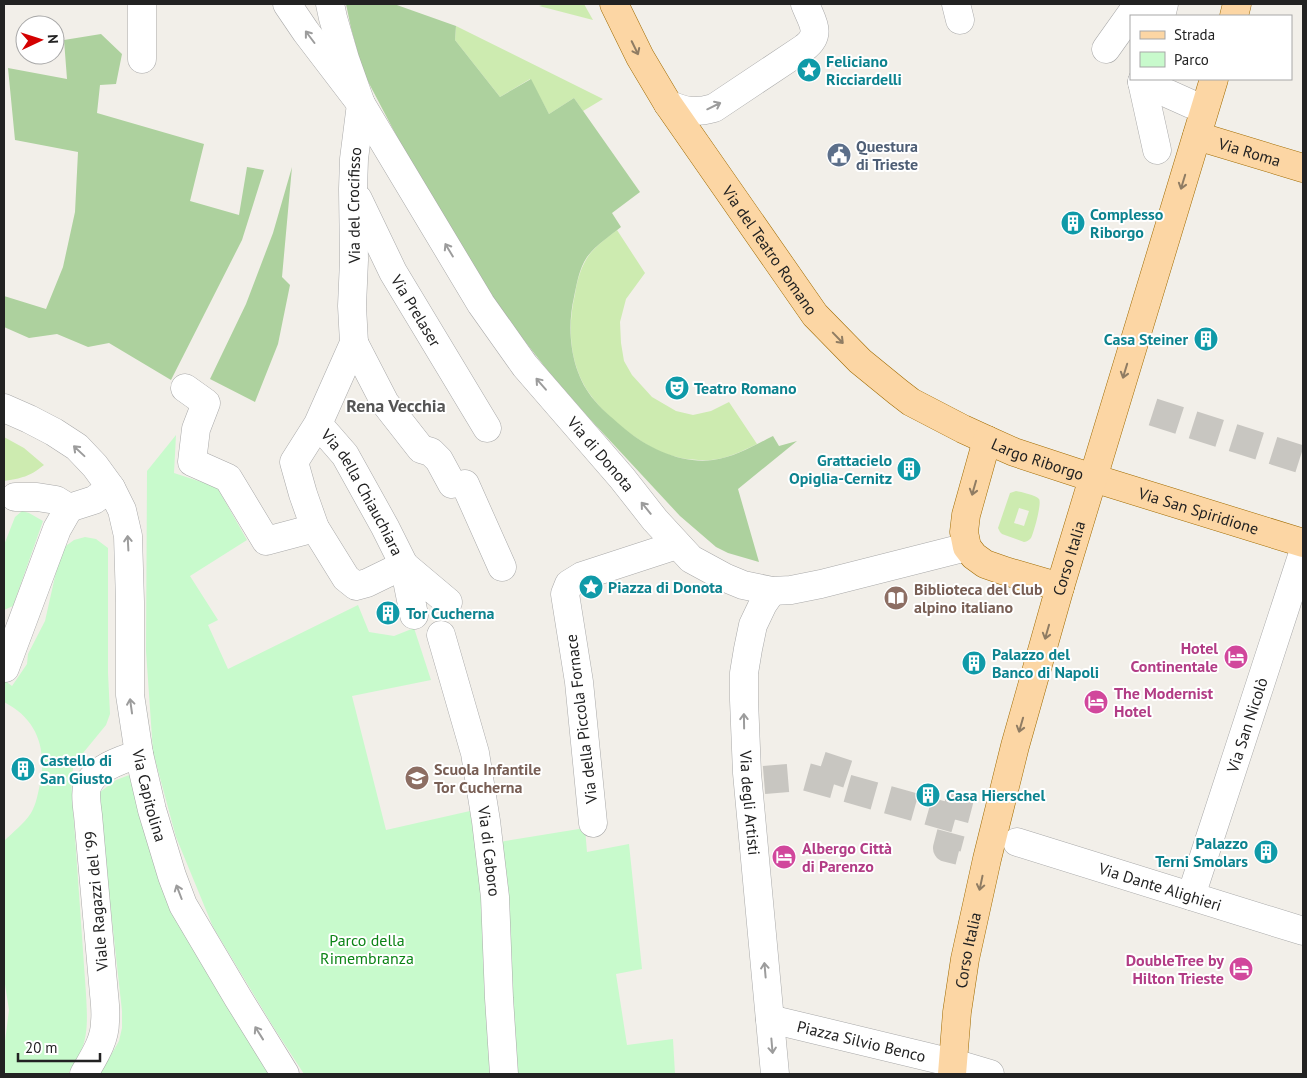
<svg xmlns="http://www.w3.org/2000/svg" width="1307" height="1078" viewBox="0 0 1307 1078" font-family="'PT Sans',sans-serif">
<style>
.grass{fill:#cdebb0;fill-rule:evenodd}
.forest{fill:#add19e}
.park{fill:#c8facc}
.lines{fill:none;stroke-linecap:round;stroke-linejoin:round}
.minor-tunnel{stroke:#c8c6c1;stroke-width:28;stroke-dasharray:28 14;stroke-linecap:butt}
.minor-casing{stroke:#a9a9a9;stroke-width:29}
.major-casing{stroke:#a06b00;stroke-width:29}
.minor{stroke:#fff;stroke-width:28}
.major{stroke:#fcd6a4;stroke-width:28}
.oneway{stroke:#9c9c9c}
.oneway2{stroke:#8f7c63}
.labels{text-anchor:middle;stroke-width:4;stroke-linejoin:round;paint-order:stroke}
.culture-label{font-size:16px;font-weight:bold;fill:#0d838f;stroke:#fff;text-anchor:start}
.service-label{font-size:16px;font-weight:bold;fill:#4e5e75;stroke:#fff;text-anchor:start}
.street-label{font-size:16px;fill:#222;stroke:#fff}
.education-label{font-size:16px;font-weight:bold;fill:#785e54;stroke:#fff;text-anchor:start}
.hotel-label{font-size:16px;font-weight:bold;fill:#b23c85;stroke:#fff;text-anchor:end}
.park-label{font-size:16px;fill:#0c8416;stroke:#fff}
.neighbourhood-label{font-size:18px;font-weight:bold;fill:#555;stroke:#fff}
</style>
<rect width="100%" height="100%" fill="#f2efe9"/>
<path class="grass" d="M545,4H584L593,20L539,6Z
M456,26L603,99L583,111L574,98L549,114L530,79L500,97L455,40Z
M617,230L645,273L626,299L620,322L621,343L624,361L632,375L652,397L676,411L693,415L711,411L729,402L757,444C742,451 727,459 711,460C694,461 674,458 659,451C632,438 596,409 583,383C569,356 568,324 575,294C577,281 580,270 587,258C594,247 607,238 617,230Z
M4,437L24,448L44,465C29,477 22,478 4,481Z
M1016,491C1021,492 1036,495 1039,499C1042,503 1034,532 1031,538C1028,541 1028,541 1024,542L1002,534L1000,532L998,528L1010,493ZM1019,508L1029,511L1024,526L1014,523Z"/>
<path class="forest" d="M346,4H394L456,26L455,40L500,97L531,79L549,114L574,98L640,192L612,213L621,227C610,236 596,245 587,257C579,269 577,283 574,297C566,331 571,374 595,401C604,412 615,420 625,429C649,449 682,464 713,460C735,457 753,446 773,436L779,446L797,441L738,489L759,562L728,553L716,547L680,516L589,418L548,371L503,313L458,243L404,150L363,72L351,28Z
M101,34L122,54L116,84L100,85L97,113L204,144L190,201L239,215L247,167L264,170L242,240L171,380L109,343L88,347L57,334L29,338L4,327V296L46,309L63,267L75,212L78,152L15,140L8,68L67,79L64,40Z
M292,167L282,277L290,285L278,344L255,402L210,379L246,304L273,233Z"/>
<path class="park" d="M176,435L174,473L217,487L247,540L190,576L218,620L208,625L228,669L358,605L369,632L394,636L414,628L431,680L352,696L386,830L470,811L485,908L494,1074H304L274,1028L213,927L176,837L153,752L146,651L147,471Z
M22,511L29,513L43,521L13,606L4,610V545L15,517Z
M85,537L96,539L108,548V673L110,714L106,725L74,764L71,779L86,994C87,1013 89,1036 80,1053C77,1061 72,1067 68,1074H4V1049L9,1010L4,978V841C13,832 24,824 31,813C36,805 38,793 40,784C47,748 37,719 4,702V680L12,686L27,664L28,654L45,621L56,572L63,548L74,540Z
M132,774L161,880L187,939L269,1072V1074H100L119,1041L122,1028V1011L100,812V792L116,780Z
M585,828L587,852L629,844L642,969L616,974L627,1045L673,1039L675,1074H518L512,1026L499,842Z"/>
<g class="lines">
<path class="minor-tunnel" d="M1153,412L1303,460
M807,777L967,822
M764,780L788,778
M830,783L839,756
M959,851L947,848L964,783"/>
<defs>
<g id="minor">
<path id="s1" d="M287,4L306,32L361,104L481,304L525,366L622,478L655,520L691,559L726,578L743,585L772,591L791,590L821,584L967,547"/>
<path d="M956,4L960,20"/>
<path d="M1161,16L1164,4"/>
<path d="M1106,49L1138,4"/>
<path d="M142,59V4"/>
<path d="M1143,79L1142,82L1157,150"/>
<path d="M1142,82L1191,104"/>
<path d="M668,104C685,112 696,113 714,108L804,48C823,34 812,22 805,4"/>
<path id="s2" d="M358,199L393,272L487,428"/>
<path d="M354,343L385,403L421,449L431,452L439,460L452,484"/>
<path d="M185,388L206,403L196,429L192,462L228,478L266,541L315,528"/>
<path id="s3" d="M4,408L29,419L54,432L77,447L95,466L111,488L122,510L128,536L130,602V695L139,754L152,810L172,876L183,905L238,998L285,1074"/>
<path id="s4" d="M318,424L345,455L385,527L404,565L367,583L356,586L346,578L315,528L303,494L294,462L318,424L354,343L352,306L354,260L353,189L354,159L361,104L345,59L333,18L330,4"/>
<path d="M465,484L502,567"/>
<path d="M15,497H37L56,500L69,508L94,500L111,488"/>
<path id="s5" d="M772,591L763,604L753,625L748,649L744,673V700L747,773L775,1074"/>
<path d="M414,615L404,565L448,602"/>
<path id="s6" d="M441,635L475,753L486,821L495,897L499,998L504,1074"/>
<path d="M5,668L57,529L69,508"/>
<path d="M593,823L579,682L565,594L569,584L582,576L677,545"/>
<path id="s7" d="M1017,842L1303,931"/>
<path id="s8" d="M1191,896L1303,553"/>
<path id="s9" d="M770,1019L953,1063L990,1074"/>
<path d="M84,1074C93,1058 105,1041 105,1022C106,1013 105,1003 104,994L88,815C87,808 85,794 87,787C93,769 123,759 139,754"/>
</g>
<g id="major">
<path id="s10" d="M614,4L640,57L668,104L815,315L860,361L898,392L911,402L963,429L987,440L1014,452L1093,478L1303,543"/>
<path d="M1234,16L1237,4"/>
<path id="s11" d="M1197,136L1303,168"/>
<path d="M987,440L966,515L964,532L967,547L974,556L985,564L1005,571L1060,587"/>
<path id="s12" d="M952,1074L957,1012L965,959L987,859L1015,746L1060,587L1214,79"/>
</g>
</defs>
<use href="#minor" class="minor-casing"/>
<use href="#major" class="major-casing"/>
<use href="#minor" class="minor"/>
<use href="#major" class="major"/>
</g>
<defs><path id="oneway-shaft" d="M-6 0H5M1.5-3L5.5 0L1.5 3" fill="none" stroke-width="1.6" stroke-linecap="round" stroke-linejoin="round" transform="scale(1.25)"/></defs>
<g class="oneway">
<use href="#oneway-shaft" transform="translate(310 37) rotate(-127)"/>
<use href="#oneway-shaft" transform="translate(714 106) rotate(-26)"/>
<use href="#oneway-shaft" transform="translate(449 250) rotate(-121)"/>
<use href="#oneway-shaft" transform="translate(541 384) rotate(-131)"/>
<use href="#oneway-shaft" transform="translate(79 451) rotate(-137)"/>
<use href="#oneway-shaft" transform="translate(646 508) rotate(-129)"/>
<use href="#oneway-shaft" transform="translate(128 543) rotate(-93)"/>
<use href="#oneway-shaft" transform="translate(131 706) rotate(-98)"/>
<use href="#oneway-shaft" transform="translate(744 721) rotate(-91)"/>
<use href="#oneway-shaft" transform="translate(179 892) rotate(-111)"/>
<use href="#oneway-shaft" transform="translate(765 970) rotate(-95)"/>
<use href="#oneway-shaft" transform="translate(259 1033) rotate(-122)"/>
<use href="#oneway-shaft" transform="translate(772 1046) rotate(85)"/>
</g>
<g class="oneway2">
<use href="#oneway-shaft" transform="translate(635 48) rotate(64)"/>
<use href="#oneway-shaft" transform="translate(1183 182) rotate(107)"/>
<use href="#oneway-shaft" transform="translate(838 338) rotate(46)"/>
<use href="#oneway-shaft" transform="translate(1125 371) rotate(107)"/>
<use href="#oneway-shaft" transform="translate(974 488) rotate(106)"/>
<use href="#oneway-shaft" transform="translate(1047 632) rotate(106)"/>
<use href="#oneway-shaft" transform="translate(1021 725) rotate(106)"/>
<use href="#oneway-shaft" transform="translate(981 883) rotate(102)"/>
</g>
<defs>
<symbol id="sight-disc" viewBox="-11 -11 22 22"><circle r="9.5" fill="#0f9aa8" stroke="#fff"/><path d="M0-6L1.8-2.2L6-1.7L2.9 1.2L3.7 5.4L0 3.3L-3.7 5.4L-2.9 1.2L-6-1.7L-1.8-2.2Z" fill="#fff"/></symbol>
<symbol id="civic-disc" viewBox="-11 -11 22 22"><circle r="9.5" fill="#5c6f8a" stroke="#fff"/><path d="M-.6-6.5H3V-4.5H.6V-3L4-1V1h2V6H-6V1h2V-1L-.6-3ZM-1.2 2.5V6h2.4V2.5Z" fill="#fff"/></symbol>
<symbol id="building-disc" viewBox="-11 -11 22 22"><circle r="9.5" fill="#0f9aa8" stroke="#fff"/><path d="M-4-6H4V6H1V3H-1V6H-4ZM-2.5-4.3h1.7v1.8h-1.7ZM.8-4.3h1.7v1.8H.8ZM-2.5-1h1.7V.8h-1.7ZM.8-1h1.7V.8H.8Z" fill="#fff"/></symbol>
<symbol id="theatre-disc" viewBox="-11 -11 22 22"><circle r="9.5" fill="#0f9aa8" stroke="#fff"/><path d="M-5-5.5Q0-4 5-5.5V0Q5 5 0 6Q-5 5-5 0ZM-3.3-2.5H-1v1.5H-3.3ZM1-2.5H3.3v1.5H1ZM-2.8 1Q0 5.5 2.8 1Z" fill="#fff"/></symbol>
<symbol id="library-disc" viewBox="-11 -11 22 22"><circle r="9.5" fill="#8d6e63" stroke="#fff"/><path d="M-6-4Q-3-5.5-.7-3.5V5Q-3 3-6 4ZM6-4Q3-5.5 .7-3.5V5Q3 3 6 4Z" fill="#fff"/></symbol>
<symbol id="hotel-disc" viewBox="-11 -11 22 22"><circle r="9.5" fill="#d1479c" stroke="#fff"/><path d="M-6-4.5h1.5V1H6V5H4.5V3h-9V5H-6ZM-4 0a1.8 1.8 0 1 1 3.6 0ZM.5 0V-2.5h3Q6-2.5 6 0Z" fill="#fff"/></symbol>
<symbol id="school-disc" viewBox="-11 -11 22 22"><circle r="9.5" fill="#8d6e63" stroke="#fff"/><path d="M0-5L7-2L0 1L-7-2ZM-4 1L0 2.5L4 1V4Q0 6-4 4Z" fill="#fff"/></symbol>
</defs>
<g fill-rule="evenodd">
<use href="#sight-disc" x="795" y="56" width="28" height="28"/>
<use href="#civic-disc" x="825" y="141" width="28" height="28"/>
<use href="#building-disc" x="1059" y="209" width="28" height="28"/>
<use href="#building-disc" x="1192" y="325" width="28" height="28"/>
<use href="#theatre-disc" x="663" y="374" width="28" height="28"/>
<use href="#building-disc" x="895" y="455" width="28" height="28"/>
<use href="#sight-disc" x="577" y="573" width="28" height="28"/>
<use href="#library-disc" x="882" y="584" width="28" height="28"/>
<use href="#building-disc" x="374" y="599" width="28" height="28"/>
<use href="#hotel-disc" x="1222" y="643" width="28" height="28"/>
<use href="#building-disc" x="960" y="649" width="28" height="28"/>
<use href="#hotel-disc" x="1082" y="688" width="28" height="28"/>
<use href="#building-disc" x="9" y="755" width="28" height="28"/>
<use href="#school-disc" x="403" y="764" width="28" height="28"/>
<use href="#building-disc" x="914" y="781" width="28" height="28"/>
<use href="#building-disc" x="1252" y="838" width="28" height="28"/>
<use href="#hotel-disc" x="770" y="843" width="28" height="28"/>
<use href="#hotel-disc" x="1227" y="955" width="28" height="28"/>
</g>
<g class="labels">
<g class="culture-label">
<text x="826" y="67">Feliciano<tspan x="826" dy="18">Ricciardelli</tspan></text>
<text x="1090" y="220">Complesso<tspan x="1090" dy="18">Riborgo</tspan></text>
<text x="1188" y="345" text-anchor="end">Casa Steiner</text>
<text x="694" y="394">Teatro Romano</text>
<text x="892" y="466" text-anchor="end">Grattacielo<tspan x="892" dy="18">Opiglia-Cernitz</tspan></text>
<text x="608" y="593">Piazza di Donota</text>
<text x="406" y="619">Tor Cucherna</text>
<text x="992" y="660">Palazzo del<tspan x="992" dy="18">Banco di Napoli</tspan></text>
<text x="40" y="766">Castello di<tspan x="40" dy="18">San Giusto</tspan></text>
<text x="946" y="801">Casa Hierschel</text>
<text x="1248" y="849" text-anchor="end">Palazzo<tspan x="1248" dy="18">Terni Smolars</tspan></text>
</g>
<g class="service-label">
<text x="856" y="152">Questura<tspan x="856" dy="18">di Trieste</tspan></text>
</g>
<g class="street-label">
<text dy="6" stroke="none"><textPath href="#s11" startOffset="55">Via Roma</textPath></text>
<text dy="6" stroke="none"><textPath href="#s4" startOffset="631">Via del Crocifisso</textPath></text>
<text dy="6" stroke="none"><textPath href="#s10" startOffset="292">Via del Teatro Romano</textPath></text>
<text dy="6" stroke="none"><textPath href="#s2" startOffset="126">Via Prelaser</textPath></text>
<text dy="6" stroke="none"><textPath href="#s1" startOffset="550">Via di Donota</textPath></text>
<text dy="6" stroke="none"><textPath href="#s10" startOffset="640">Largo Riborgo</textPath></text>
<text dy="6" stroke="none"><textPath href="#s4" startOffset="82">Via della Chiauchiara</textPath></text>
<text dy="6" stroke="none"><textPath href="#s10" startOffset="809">Via San Spiridione</textPath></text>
<text dy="6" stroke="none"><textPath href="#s12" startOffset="530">Corso Italia</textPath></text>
<text transform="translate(581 719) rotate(-97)" y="6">Via della Piccola Fornace</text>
<text dy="6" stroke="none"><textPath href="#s8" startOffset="180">Via San Nicolò</textPath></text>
<text dy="6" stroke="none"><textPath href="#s3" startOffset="449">Via Capitolina</textPath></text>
<text dy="6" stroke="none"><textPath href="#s5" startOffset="218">Via degli Artisti</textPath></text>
<text dy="6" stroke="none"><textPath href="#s6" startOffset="222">Via di Caboro</textPath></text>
<text dy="6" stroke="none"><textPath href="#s7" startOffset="150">Via Dante Alighieri</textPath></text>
<text transform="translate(96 901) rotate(-95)" y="6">Viale Ragazzi del '99</text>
<text dy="6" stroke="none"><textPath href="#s12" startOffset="125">Corso Italia</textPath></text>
<text dy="6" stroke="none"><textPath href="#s9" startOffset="94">Piazza Silvio Benco</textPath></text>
</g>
<g class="education-label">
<text x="914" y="595">Biblioteca del Club<tspan x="914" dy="18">alpino italiano</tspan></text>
<text x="434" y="775">Scuola Infantile<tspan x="434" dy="18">Tor Cucherna</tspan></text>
</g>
<g class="hotel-label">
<text x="1218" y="654">Hotel<tspan x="1218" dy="18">Continentale</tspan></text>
<text x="1114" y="699" text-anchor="start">The Modernist<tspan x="1114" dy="18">Hotel</tspan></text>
<text x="802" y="854" text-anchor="start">Albergo Città<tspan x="802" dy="18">di Parenzo</tspan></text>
<text x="1224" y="966">DoubleTree by<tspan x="1224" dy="18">Hilton Trieste</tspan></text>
</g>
<g class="park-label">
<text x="367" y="946">Parco della<tspan x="367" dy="18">Rimembranza</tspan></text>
</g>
<g class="neighbourhood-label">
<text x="396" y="412">Rena Vecchia</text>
</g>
</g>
<rect width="1307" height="1078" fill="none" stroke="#222222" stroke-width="10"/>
<rect x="1130" y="15" width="162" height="65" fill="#ffffff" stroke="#a7a7a7"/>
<rect x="1140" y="31" width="25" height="8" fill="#fcd6a4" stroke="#a7a7a7"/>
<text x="1174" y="40" font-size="15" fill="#222222">Strada</text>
<rect x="1140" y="52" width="25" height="15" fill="#c8facc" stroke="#a7a7a7"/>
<text x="1174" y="65" font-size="15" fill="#222222">Parco</text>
<g transform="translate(40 40) rotate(86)"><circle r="24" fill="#ffffff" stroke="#a7a7a7"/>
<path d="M0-4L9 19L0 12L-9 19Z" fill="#d40000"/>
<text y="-8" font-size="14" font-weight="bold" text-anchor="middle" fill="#222222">N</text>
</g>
<path d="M18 1053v8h82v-8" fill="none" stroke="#222222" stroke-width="2.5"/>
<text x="25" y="1053" font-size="15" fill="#222222" stroke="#ffffff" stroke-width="4" paint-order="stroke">20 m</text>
</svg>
